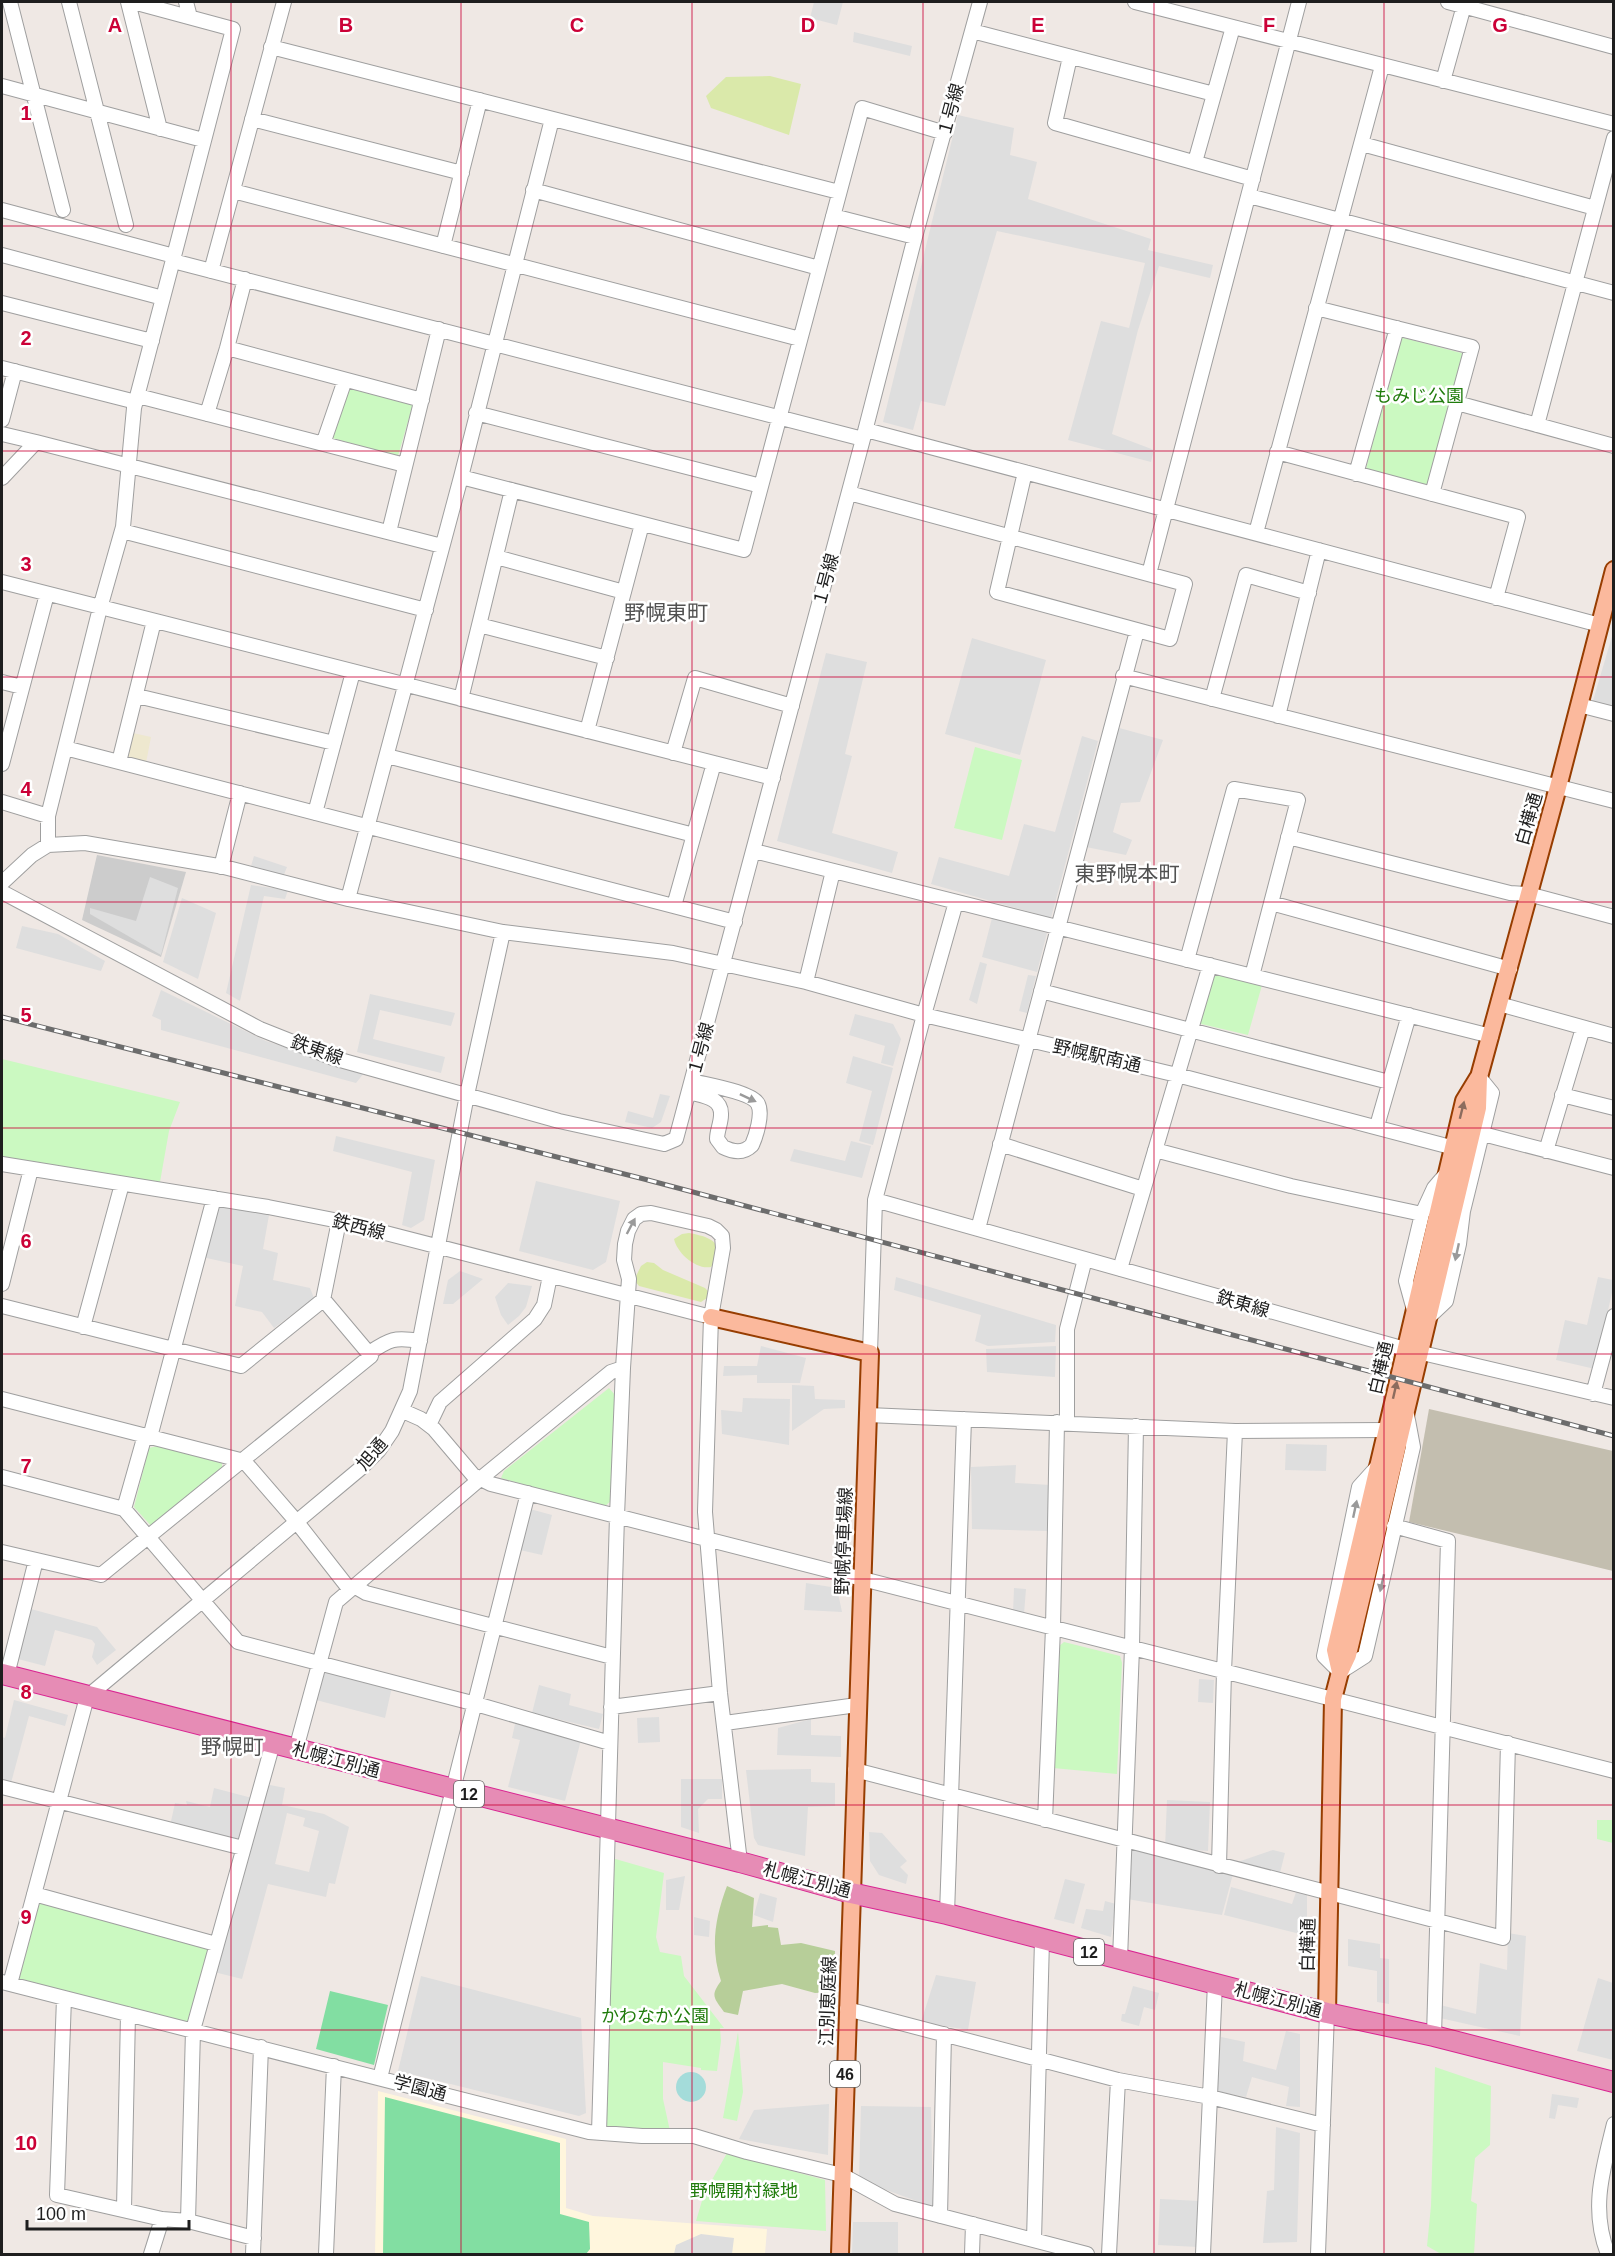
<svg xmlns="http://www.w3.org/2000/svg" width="1615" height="2256" viewBox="0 0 1615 2256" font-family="Helvetica,'Noto Sans JP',sans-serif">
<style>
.education{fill:#fff6dd}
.religious{fill:#ccc}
.construction{fill:#c3beaf}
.farmland{fill:#eee8cf}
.grass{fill:#dae9aa}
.forest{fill:#b7ce99}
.park{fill:#cbf9c1}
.pitch{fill:#82dea2}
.parking{fill:#dedede;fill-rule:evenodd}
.water{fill:#a4dcda}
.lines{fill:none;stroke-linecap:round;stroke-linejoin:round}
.minor-casing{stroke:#9f9f9f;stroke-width:16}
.major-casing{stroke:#973d01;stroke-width:20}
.highway-casing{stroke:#d92592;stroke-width:22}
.minor{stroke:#fff;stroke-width:14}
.major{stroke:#fbb99d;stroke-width:16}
.highway{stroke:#e68cb5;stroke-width:20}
.rail-casing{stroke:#6c6c6c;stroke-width:5}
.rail{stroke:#fff;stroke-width:3;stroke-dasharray:9;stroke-linecap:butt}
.oneway{fill:#9a9a9a}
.oneway2{fill:#8c6c5e}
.grid{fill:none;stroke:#cb0137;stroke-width:1.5;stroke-opacity:0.55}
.labels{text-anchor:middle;stroke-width:5;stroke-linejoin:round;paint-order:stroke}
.shield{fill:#fff;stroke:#626262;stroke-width:1.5}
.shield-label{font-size:16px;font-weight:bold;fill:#1e1e1e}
.street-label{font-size:18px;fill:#1e1e1e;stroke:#fff}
.park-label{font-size:18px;fill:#207c0c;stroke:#fff}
.quarter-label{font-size:21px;fill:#515151;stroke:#fff}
.grid-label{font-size:20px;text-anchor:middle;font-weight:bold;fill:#cb0137;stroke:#fff;stroke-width:5;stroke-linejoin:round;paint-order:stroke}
</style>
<rect width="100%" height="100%" fill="#efe8e4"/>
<path class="education" d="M378,2091L566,2139V2208L593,2216L767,2229L765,2254H375Z"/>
<path class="religious" d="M97,855L186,872L161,957L82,920Z"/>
<path class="construction" d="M1429,1409L1613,1451V1571L1409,1522Z"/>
<path class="farmland" d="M133,733L151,737L146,763L127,759Z"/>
<path class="grass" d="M770,76L801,84L789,135L711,108L706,96L726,77Z
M689,1233C710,1237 727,1242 711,1267C696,1270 677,1253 674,1239L682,1234Z
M647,1262L654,1263L663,1270L705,1288L708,1291L707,1298L701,1302L639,1286L634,1280L641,1266Z"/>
<path class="forest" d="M727,1886L754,1898L752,1927L768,1925V1927L778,1928L781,1945L801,1943L835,1951L834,1992L815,1993L782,1984L743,1991L738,2015L724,2012C714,1998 710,1996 721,1981C710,1947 715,1918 727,1886Z"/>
<path class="park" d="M1400,337L1465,354L1429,486L1366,469Z
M347,385L413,404L398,456L332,438Z
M975,747L1022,760L1002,840L954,828Z
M1215,973L1262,985L1248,1035L1197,1023Z
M2,1059L180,1102L169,1131L160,1182L2,1157Z
M609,1388L615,1395L612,1500L604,1507L501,1478L504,1471Z
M157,1446L222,1462V1471L152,1527L134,1507L149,1448Z
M1064,1642L1120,1656L1122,1663L1117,1774L1053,1768L1058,1647Z
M1597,1820H1613V1843L1597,1839Z
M612,1858L664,1873L656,1937L660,1952L681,1956L684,1976L724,2028H720L721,2041L717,2071L701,2070V2068L663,2062V2099L670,2131H633L602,2126Z
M40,1901L209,1946L189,2025L19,1980Z
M738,2032L743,2092L737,2121L723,2118Z
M1435,2067L1491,2086L1490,2145L1475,2158L1471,2201L1477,2204L1474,2254H1441L1427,2246L1431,2206Z
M727,2153L825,2180L826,2231L696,2221L704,2194Z"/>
<path class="pitch" d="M330,1991L388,2005L374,2065L316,2049Z
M385,2097L560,2143V2214L589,2222L590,2249L586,2254H383Z"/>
<path class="parking" d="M814,2H843L837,25L810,18Z
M854,32L912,46L910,56L853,42Z
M958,115L1014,128L1010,155L1037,162L1028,199L1151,239L1148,250L1213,265L1210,278L1159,266L1138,330L1112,434L1154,450L1151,462L1068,440L1101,321L1129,328L1145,263L997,231L945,406L921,401L913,430L883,422Z
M1613,633V711L1592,704Z
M972,638L1046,660L1020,755L945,734Z
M826,653L867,662L845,754L852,756L832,833L898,852L892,873L777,841Z
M1112,726L1163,740L1140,802L1121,803L1113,832L1132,840L1126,855L1086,847Z
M1082,736L1098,741L1051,918L931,884L939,857L1009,876L1024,824L1055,832Z
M254,856L287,867L283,877L251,866Z
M150,877L178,888L161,955L90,914V908L136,921Z
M251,885L288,890L285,899L264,896L240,1001L226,993Z
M182,898L216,913L198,979L163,962Z
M992,918L1047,933L1037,972L982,957Z
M22,926L58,934L105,961L101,971L16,948Z
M980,962L987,964L977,1004L969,1000Z
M1028,975L1036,976L1027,1013L1019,1011Z
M161,990L266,1041L364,1073L356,1083L161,1030V1020L152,1016Z
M370,994L455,1013L451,1026L380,1010L373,1039L445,1057L441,1073L357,1052Z
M855,1014L893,1024L901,1039L893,1066L881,1063L885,1046L849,1035Z
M853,1056L893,1068L873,1145L859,1141L872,1091L846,1083Z
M660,1094L670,1096L661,1122L652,1128L625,1122L628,1111L653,1118Z
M336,1136L435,1160L424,1220L411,1228L402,1225L412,1172L333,1151Z
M851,1141L871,1146L862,1178L790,1161L794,1149L845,1161Z
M536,1181L620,1201L606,1262L593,1270L519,1251Z
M212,1204L269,1215L263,1249L278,1253L273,1280L310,1288L314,1298L274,1328L262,1312L235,1306L243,1266L202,1257Z
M460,1271L483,1279L453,1304H443L448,1280Z
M896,1277L1056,1325L1055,1342L988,1346L975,1341L981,1315L894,1290Z
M1598,1277L1613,1280V1288L1595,1369L1556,1360L1565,1320L1587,1325Z
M508,1283L532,1286L526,1307L519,1316L508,1325L501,1315L495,1297Z
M761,1346L806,1358L800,1383H757V1375L723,1376L724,1366H757Z
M1056,1346L1055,1377L987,1372L986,1349Z
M792,1385L814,1386L815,1399L845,1400V1408L824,1409L792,1431Z
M743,1398L790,1399L789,1445L722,1434L721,1410L742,1412Z
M1286,1444L1327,1445L1326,1471L1285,1470Z
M1016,1465L1015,1483L1050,1485L1049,1531L972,1529L971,1467Z
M530,1509L552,1515L542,1555L520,1550Z
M806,1583L837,1588L842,1612L804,1610Z
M1014,1588L1026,1589L1024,1614L1013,1613Z
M31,1609L97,1627L116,1650L97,1665L92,1657L95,1644L92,1640L55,1630L45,1666L18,1659Z
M324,1669L392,1687L385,1718L316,1700Z
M1199,1679L1214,1680L1213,1703L1198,1702Z
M539,1685L571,1694L569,1705L603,1714L599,1729L532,1713Z
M14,1700L68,1715L65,1726L29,1716L11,1783L2,1780V1737L5,1738Z
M659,1717L660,1742L638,1743L637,1718Z
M811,1719V1735L841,1736V1757L777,1755L778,1728Z
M515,1724L581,1740L565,1801L508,1787L520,1740L512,1738Z
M811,1769V1782L835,1783V1806L808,1807L805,1856L758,1845L754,1838L746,1770Z
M681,1779H722V1799H708L698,1809L699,1833L681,1827Z
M265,1784L285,1788L282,1805L324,1814L349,1827L335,1884L329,1883L326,1897L268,1884L242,1979L214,1972ZM287,1813L305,1818L303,1826L319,1831L309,1872L275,1864Z
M214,1788L252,1798L241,1843L170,1826L175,1803L187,1805L186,1801L210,1807Z
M1167,1800L1210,1802L1208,1851L1165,1848Z
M869,1832L882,1833L907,1861L900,1867L908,1875L906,1884L879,1875L870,1861Z
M1130,1848L1233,1874L1222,1915L1127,1899Z
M1273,1850L1285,1853L1280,1873L1232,1864Z
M685,1876L679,1910H666V1880Z
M1065,1879L1085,1884L1074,1924L1054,1919Z
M1231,1887L1292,1904L1296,1892L1307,1895V1949L1300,1950V1934L1224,1915Z
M760,1893L777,1898L773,1922L754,1915Z
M1105,1901L1116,1904L1111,1937L1081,1928L1086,1909L1103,1911Z
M694,1917L710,1921L709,1937L694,1935Z
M1508,1933L1526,1936L1520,2036L1440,2018V2005L1476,2014L1480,1963L1507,1970Z
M1348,1939L1380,1944V1958L1389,1959V2004L1377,2002V1971L1348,1966Z
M936,1975L976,1982L968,2030L921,2022Z
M421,1976L581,2018L586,2113L579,2116L398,2071Z
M1598,1978L1613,1983V2060L1577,2051Z
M1133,1986L1159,1993L1155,2010L1144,2007L1139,2026L1121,2021L1122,2014H1125Z
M1286,2031L1300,2034V2107L1286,2106L1289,2087L1252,2077L1246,2097L1216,2091L1221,2037L1245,2042L1243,2061L1276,2070Z
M1552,2094L1579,2098L1577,2108L1558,2105L1555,2119L1549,2118Z
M829,2104L828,2155L739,2139L754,2110Z
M861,2106L931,2107L933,2207L859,2180Z
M1276,2127L1300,2133L1297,2242L1263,2243L1267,2191L1274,2190Z
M1160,2199L1200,2201L1198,2247L1158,2245Z
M853,2222H898V2254H852Z
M701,2234L734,2238L732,2254H674L676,2245Z"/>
<path class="water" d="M676 2087a15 15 0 1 1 30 0a15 15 0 1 1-30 0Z"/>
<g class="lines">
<defs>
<path id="minor" d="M10,2L63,210
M69,2L126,225
M128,2L160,129
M133,2L233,29L174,256
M186,2L190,17
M1135,2L1614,124
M1448,2L1614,47
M972,31L1214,94
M271,47L839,192
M1070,57L1055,123L1253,179
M1443,81L1465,2
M2,86L203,140
M252,119L462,173
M1362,144L1595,208
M1195,162L1233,27
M533,190L819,268
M233,191L800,339
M1249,196L1614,293
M2,210L174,256L134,408L123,527L100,608L48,816V845
M833,216L915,237
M443,246L480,100
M2,255L163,298
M173,261L863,439
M211,271L284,2
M2,303L152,341
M1316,308L1472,347L1432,494
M227,348L422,400
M2,368L136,402
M138,396L405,465
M1457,403L1614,446
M476,413L761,486
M207,414L227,348L245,279
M2,420L15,371
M1537,425L1614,138
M866,430L1600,625
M2,434L36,442
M323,444L345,380
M1277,452L1518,517L1496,598
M1356,474L1397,328
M461,477L744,550L862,108L945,133
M2,478L36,442L442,546
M849,493L1185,584L1170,639L997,592L1025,472
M122,531L426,610
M389,532L439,329
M1256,533L1382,66
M496,557L624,592
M1149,574L1299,2
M2,582L773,778
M479,625L607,658
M1123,676L1614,801
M2,682L22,687
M137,696L334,743
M461,699L512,490
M1212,699L1246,575L1309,593
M1579,705L1614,714
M1278,716L1319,550
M587,731L642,524
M65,748L735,922
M673,753L695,678L792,706
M387,756L694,835
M119,762L154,621
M2,764L47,594
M2,802L48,816
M315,813L353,672
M1288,837L1510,893L1528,894L1614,917
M754,851L1491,1036
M221,867L240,793
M2,883L32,855L48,845L85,843L224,867L348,899L503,932L673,953L806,982L924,1015L1177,1075L1462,1150
M2,892L260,1029L333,1058L559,1121L664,1144L676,1139L863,439L915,237L980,2
M348,899L461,477L552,119
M1271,903L1510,969
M674,906L714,763
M1187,960L1234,789L1298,800L1252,976
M806,982L833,871
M1041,991L1389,1082
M1499,1004L1614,1036
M689,1092C702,1096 722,1097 721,1115C721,1123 717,1131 717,1139L723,1147C733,1152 743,1154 752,1145C756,1136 763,1114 758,1104C752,1092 707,1085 692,1081
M1562,1095L1614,1108
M1377,1126L1409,1015
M1483,1134L1614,1168
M1000,1144L1143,1189
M1155,1150L1291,1186L1422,1214
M1546,1151L1583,1028
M2,1164L268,1207L339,1221L711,1317
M875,1200L1405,1349L1614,1398
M978,1229L1137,631
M1120,1269L1210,965
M2,1284L31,1169
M2,1306L241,1366L323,1300L339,1221
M1414,1310L1406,1281L1422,1214L1434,1188L1446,1174
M1429,1317L1446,1301L1459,1244L1463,1211L1492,1093L1479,1077
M83,1327L122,1184
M369,1353C390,1339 394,1337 420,1341
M870,1353L875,1200L924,1015L956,902
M1593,1394L1614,1316
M2,1399L244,1461L296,1521L350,1590
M403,1411L421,1419L434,1429L473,1475L491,1484L1614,1771
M868,1415L1235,1431L1386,1430
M1067,1423V1329L1085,1259
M429,1425L440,1402L535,1319L544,1305L550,1276
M150,1437L214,1198
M1377,1467L1359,1487L1324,1656L1340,1672L1365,1656L1413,1447L1407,1415
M2,1477L124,1509L238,1642L476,1704L610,1743
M124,1509L145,1435
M1394,1526L1448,1541L1434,2036
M2,1552L101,1575L371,1356L323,1299
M354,1586L366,1593L612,1657
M7,1675L36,1560
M611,1707L720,1693
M725,1723L857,1705
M296,1749L336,1602L480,1479L611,1372L623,1368
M855,1770L1503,1938L1508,1743
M2,1787L243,1848
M1045,1820L1053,1628L1057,1422
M1219,1866L1224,1671L1235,1431
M34,1894L216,1944
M947,1914L964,1419
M1120,1959L1132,1648L1136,1426
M2,1982L589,2132L642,2136H694L747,2152L842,2175L895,2204L1087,2254
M10,1984L87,1697L361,1468L379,1450L392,1431L410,1391L467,1095L503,932
M64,1998L57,2195L162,2219L188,2221L254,2238
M847,2009L1118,2080L1210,2097L1323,2125
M380,2078L528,1493
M599,2133L617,1516L623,1368L629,1279L624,1260L625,1244L628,1231L634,1219L641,1214L651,1213L708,1226L716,1230L722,1236L723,1248L711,1317L705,1512L720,1693L740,1862
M124,2209L128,2014
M940,2216L944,2034
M188,2221L193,2030L273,1743
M1034,2240L1042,1940
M151,2254L162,2219
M253,2254L261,2047
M326,2254L334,2066
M972,2254L973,2224
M1109,2254L1118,2080
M1203,2254L1215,1983
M1318,2254L1327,2013
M1608,2254C1590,2209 1603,2169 1614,2124"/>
<path id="major" d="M711,1317L870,1353L840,2254
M1340,1672L1335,1650L1464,1101L1478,1078
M1327,2013L1333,1699L1340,1672L1348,1655L1478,1108L1479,1077L1558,787L1614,570"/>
<path id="highway" d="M2,1674L740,1862L851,1893L947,1914L1327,2013L1434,2036L1614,2082"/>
</defs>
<use href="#minor" class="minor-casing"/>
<use href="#major" class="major-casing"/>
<use href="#highway" class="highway-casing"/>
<use href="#minor" class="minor"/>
<use href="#major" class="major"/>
<use href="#highway" class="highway"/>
<defs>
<path id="rail" d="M2,1017L644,1179L1614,1436"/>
</defs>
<use href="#rail" class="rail-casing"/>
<use href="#rail" class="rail"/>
</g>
<defs><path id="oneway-solid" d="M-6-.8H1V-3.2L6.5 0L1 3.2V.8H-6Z" transform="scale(1.5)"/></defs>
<g class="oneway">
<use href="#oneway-solid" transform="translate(748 1098) rotate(25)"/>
<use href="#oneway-solid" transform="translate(631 1226) rotate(-62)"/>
<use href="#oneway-solid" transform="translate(1457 1252) rotate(102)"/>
<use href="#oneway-solid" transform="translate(1355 1509) rotate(-78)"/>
<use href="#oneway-solid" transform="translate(1382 1583) rotate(103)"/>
</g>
<g class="oneway2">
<use href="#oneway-solid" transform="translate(1462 1110) rotate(-76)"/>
<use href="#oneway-solid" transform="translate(1395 1390) rotate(-77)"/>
</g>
<path class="grid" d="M231,2V2254M461,2V2254M692,2V2254M923,2V2254M1154,2V2254M1384,2V2254M2,226H1614M2,451H1614M2,677H1614M2,902H1614M2,1128H1614M2,1354H1614M2,1579H1614M2,1805H1614M2,2030H1614"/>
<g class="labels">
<g class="shield">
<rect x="454" y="1781" width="30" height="26" rx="4.5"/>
<rect x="1074" y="1939" width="30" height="26" rx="4.5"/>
<rect x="830" y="2061" width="30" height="26" rx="4.5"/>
</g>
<g class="shield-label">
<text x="469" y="1800">12</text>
<text x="1089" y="1958">12</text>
<text x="845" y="2080">46</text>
</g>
<g class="street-label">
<text transform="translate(951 110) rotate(-75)" y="6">１号線</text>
<text transform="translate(826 580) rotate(-75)" y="6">１号線</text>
<text transform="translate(1529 819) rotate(-74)" y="6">白樺通</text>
<text transform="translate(701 1049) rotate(-75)" y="6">１号線</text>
<text transform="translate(317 1050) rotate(20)" y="6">鉄東線</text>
<text transform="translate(1097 1056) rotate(13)" y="6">野幌駅南通</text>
<text transform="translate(359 1227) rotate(14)" y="6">鉄西線</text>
<text transform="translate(1243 1304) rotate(16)" y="6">鉄東線</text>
<text transform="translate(1381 1368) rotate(-77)" y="6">白樺通</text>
<text transform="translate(372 1454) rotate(-49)" y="6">旭通</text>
<text transform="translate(844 1541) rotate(-88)" y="6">野幌停車場線</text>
<text transform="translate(336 1760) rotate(15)" y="6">札幌江別通</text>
<text transform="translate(807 1880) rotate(15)" y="6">札幌江別通</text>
<text transform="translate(1308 1945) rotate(-89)" y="6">白樺通</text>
<text transform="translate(1278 2000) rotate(15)" y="6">札幌江別通</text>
<text transform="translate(828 2001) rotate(-88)" y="6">江別恵庭線</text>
<text transform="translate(420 2088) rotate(15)" y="6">学園通</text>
</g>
<g class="park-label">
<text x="1419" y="402">もみじ公園</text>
<text x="655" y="2022">かわなか公園</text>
<text x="744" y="2197">野幌開村緑地</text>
</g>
<g class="quarter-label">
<text x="666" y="620">野幌東町</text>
<text x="1127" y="881">東野幌本町</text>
<text x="232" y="1754">野幌町</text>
</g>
</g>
<g class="grid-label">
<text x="115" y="32">A</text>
<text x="346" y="32">B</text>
<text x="577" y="32">C</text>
<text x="808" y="32">D</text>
<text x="1038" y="32">E</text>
<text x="1269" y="32">F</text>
<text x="1500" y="32">G</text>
<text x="26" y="120">1</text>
<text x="26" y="345">2</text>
<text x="26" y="571">3</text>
<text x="26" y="796">4</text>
<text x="26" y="1022">5</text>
<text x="26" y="1248">6</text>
<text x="26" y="1473">7</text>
<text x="26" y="1699">8</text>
<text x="26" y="1924">9</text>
<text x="26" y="2150">10</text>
</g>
<rect width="1615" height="2256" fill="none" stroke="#1e1e1e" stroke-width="6"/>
<path d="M27 2220v9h162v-9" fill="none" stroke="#1e1e1e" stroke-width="3"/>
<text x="36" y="2220" font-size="18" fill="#1e1e1e" stroke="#ffffff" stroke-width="4.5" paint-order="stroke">100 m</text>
</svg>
